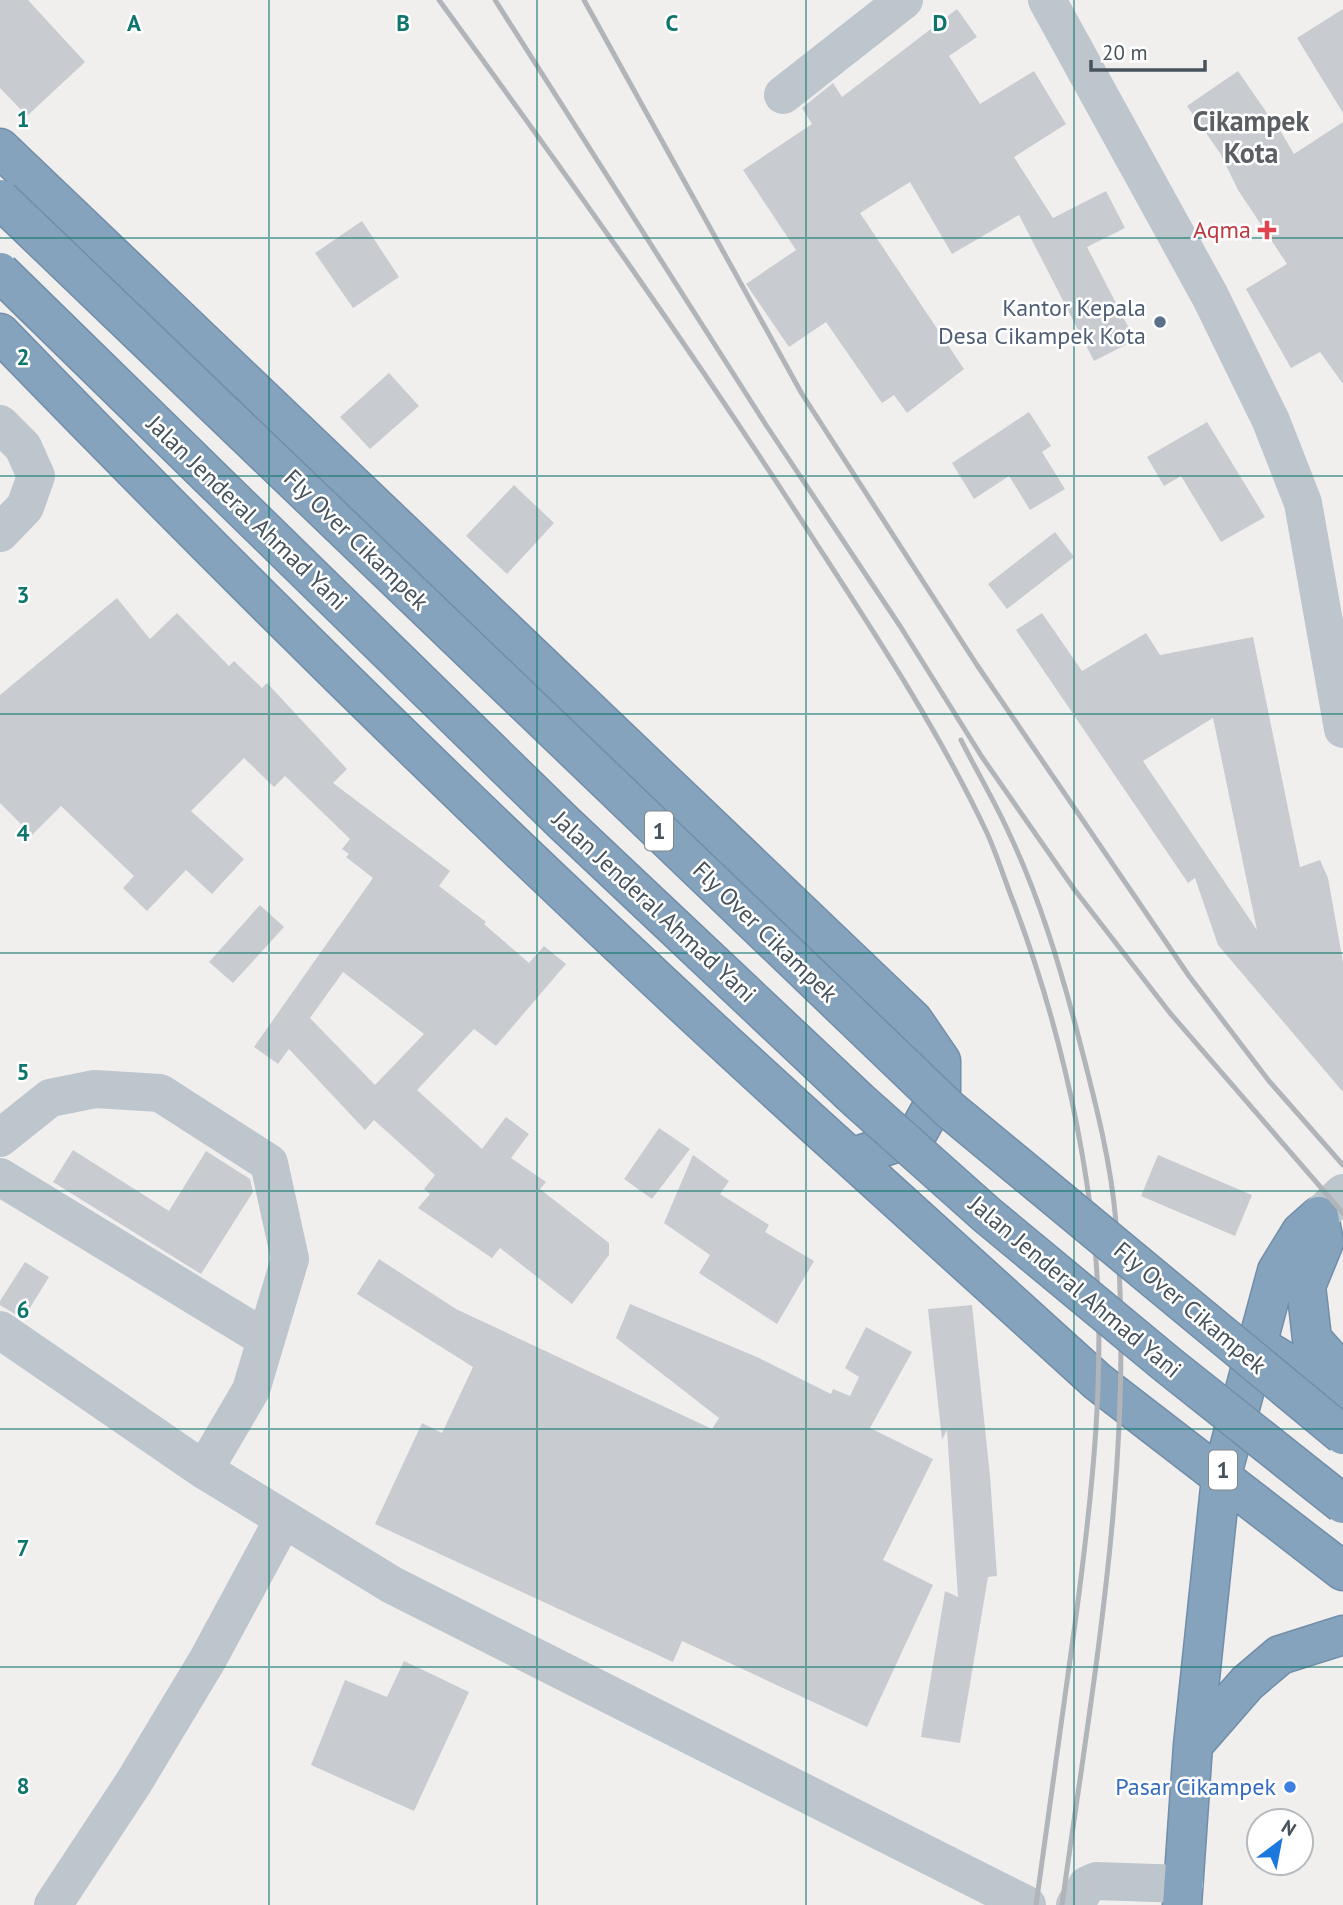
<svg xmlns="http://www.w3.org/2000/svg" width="1343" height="1905" viewBox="0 0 1343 1905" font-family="'PT Sans',sans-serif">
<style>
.building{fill:#c8ccd1;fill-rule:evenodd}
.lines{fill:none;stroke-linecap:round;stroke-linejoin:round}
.highway-casing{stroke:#718ea9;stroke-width:41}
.minor{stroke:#bdc6cd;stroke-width:38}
.highway{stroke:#86a3bd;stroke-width:38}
.rail{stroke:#b1b4b9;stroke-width:5}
.highway-bridge-casing{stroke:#718ea9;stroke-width:41;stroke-linecap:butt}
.highway-bridge{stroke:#86a3bd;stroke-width:38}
.grid{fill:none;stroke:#0f766e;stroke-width:2;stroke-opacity:0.55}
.health-dot{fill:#e0444e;stroke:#fff;stroke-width:2.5}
.service-dot{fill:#5c6f8a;stroke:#fff;stroke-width:2.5}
.shop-dot{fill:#3f7fe0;stroke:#fff;stroke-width:2.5}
.labels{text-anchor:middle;stroke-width:5;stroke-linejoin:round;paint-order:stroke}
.shield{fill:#fff;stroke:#7e878d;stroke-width:2}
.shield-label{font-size:23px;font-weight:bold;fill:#47535c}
.health-label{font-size:24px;fill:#be3a42;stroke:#fff;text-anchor:end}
.service-label{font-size:24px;fill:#4e5e75;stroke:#fff;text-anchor:end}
.street-label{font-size:24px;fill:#47535c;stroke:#fff}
.shop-label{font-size:24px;fill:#366cbe;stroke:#fff;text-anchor:end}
.quarter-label{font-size:28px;font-weight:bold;fill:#5b5f63;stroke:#fff}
.grid-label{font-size:23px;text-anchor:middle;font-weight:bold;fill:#0f766e;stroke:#fff;stroke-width:5;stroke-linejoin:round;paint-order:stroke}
</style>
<rect width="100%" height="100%" fill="#f1eeee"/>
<path class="building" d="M0,0H28L85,62L27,116L0,88Z
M957,9L977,37L949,56L980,104L1034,71L1066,124L1014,157L1053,218L1106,191L1125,228L1087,247L1135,340L1094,361L1019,215L952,254L910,182L860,213L964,369L907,413L894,395L882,403L826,322L789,347L746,284L796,250L743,170L812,124L802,108L833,83L842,97Z
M1343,9V113L1297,38Z
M1238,71L1269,116L1271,115L1294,154L1343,122V384L1320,352L1291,368L1246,289L1287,264L1238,190L1220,153L1187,106Z
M362,221L399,277L353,308L315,253Z
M389,373L419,406L370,449L340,417Z
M1029,412L1051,446L1042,452L1065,489L1030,510L1009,476L974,499L952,463Z
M1207,422L1265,517L1221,542L1181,476L1164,486L1147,457Z
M514,485L554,523L507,574L466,536Z
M1055,532L1074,557L1007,609L988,584Z
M117,598L150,639L177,613L229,666L234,661L262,688L267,683L347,769L333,783L450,871L439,886L486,922L484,924L529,963L544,946L566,964L496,1046L474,1029L417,1090L482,1149L506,1117L529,1134L511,1158L546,1182L540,1189L609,1243V1255L572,1304L500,1248L492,1258L418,1208L430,1194L424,1189L435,1175L374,1120L365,1130L289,1049L278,1064L254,1047L373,878L346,857L349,854L342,849L350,839L285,776L274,787L244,758L191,811L244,859L212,894L186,870L147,911L123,888L134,876L61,806L32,835L0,803V695ZM343,972L424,1034L375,1085L310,1018Z
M1042,613L1082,671L1146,633L1160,655L1253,637L1300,867L1320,860L1328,878L1343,962V1092L1218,945L1195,878L1188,883L1016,630ZM1213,718L1257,930L1143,761Z
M260,905L284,927L233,983L209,962Z
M659,1128L690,1149L652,1199L624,1179Z
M73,1150L169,1211L206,1151L250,1179L253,1192L201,1274L53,1182Z
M693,1155L729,1181L720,1194L769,1225L765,1232L814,1261L777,1324L699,1273L710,1255L664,1223Z
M1158,1155L1252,1195L1235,1236L1141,1196Z
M379,1259L456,1309L712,1429L719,1418L616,1338L630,1304L757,1357L831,1394L833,1389L850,1396L859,1377L845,1368L866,1327L912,1352L870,1428L933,1459L883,1560L933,1585L867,1727L682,1641L673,1662L375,1524L422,1423L442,1433L473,1367L357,1294Z
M25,1262L49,1277L23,1319L0,1305V1301Z
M972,1305L990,1476L997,1576L988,1577L960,1743L921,1737L945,1591L958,1597L947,1430L942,1440L928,1309Z
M404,1661L469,1692L414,1811L311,1765L345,1680L387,1697Z"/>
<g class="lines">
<defs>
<path id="highway" d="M0,148L913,1020L941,1061V1091L916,1136L851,1158C557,893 275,617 0,333
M851,1158L1098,1382L1343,1571
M1319,1216L1324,1242L1306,1286L1312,1339L1343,1374
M1256,1344L1343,1397
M1193,1745L1247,1683L1280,1655L1343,1635
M1182,1905L1193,1745L1221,1478L1277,1271L1301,1232L1319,1216"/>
</defs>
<use href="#highway" class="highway-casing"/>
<path class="minor" d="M1047,0L1210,296L1271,421L1303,503L1343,729
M783,95L904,0
M0,424L23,447L36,476L25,507L0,533
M0,1138L50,1098L95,1089L160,1093L269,1163L290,1259L251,1390L204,1470
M0,1177L266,1339
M1319,1216L1343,1193
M0,1330L204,1470L392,1585L1027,1905
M53,1905L134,1782L208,1659L283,1520
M1075,1905L1087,1885L1096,1881L1184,1884"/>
<use href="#highway" class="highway"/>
<path class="rail" d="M439,0C569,178 697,357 816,543C877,637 939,731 987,833C997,855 1004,878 1013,901C1054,1009 1081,1122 1094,1237C1107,1366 1092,1497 1075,1624C1062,1718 1049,1811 1036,1905
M495,0L766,425L900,626L982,757L1074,889L1170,1013L1343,1213
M584,0L802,394L977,665L1189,976L1269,1081L1343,1165
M961,740C976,770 994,800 1008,831C1039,896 1060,966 1078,1035C1094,1097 1111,1160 1116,1223C1136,1451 1093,1680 1062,1905"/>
<defs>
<path id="highway-bridge" d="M0,199L949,1109L1343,1435
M0,272L564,823L859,1101L987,1215L1168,1365L1343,1504"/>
</defs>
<use href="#highway-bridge" class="highway-bridge-casing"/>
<use href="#highway-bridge" class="highway-bridge"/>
</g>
<path class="grid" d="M269,0V1905M537,0V1905M806,0V1905M1074,0V1905M0,238H1343M0,476H1343M0,714H1343M0,953H1343M0,1191H1343M0,1429H1343M0,1667H1343"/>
<path class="health-dot" d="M1263.5 219.5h7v7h7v7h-7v7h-7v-7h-7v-7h7z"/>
<circle class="service-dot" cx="1160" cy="322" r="7"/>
<circle class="shop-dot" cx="1290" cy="1787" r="7"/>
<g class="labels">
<g class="shield">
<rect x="645" y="811.5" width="28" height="39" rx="5"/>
<rect x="1209" y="1450.5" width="28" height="39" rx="5"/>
</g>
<g class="shield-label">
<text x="659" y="839">1</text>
<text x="1223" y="1478">1</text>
</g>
<g class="health-label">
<text x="1251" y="238">Aqma</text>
</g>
<g class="service-label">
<text x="1146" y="316">Kantor Kepala<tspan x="1146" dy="28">Desa Cikampek Kota</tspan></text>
</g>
<g class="street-label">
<text transform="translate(247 513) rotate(44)" y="8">Jalan Jenderal Ahmad Yani</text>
<text transform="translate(356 540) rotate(44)" y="8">Fly Over Cikampek</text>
<text transform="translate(654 907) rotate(43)" y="8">Jalan Jenderal Ahmad Yani</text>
<text transform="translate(765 932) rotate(44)" y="8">Fly Over Cikampek</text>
<text transform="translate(1075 1287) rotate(40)" y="8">Jalan Jenderal Ahmad Yani</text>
<text transform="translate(1190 1308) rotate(40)" y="8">Fly Over Cikampek</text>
</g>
<g class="shop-label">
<text x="1276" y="1795">Pasar Cikampek</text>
</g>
<g class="quarter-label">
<text x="1251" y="131">Cikampek<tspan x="1251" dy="32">Kota</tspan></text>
</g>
</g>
<g class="grid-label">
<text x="134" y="31">A</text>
<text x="403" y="31">B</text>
<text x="672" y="31">C</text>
<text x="940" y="31">D</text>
<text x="23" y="127">1</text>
<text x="23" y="365">2</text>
<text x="23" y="603">3</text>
<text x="23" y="841">4</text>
<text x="23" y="1080">5</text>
<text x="23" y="1318">6</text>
<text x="23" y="1556">7</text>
<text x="23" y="1794">8</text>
</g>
<g transform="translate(1280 1842) rotate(32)"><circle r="33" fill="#ffffff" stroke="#b5babe" stroke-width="2"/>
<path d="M0-5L12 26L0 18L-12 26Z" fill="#1a78df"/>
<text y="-10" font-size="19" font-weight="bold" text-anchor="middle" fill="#47535c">N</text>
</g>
<path d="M1091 60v10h114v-10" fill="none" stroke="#47535c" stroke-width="3.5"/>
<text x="1102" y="60" font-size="21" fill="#47535c" stroke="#ffffff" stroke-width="5" paint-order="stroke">20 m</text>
</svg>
